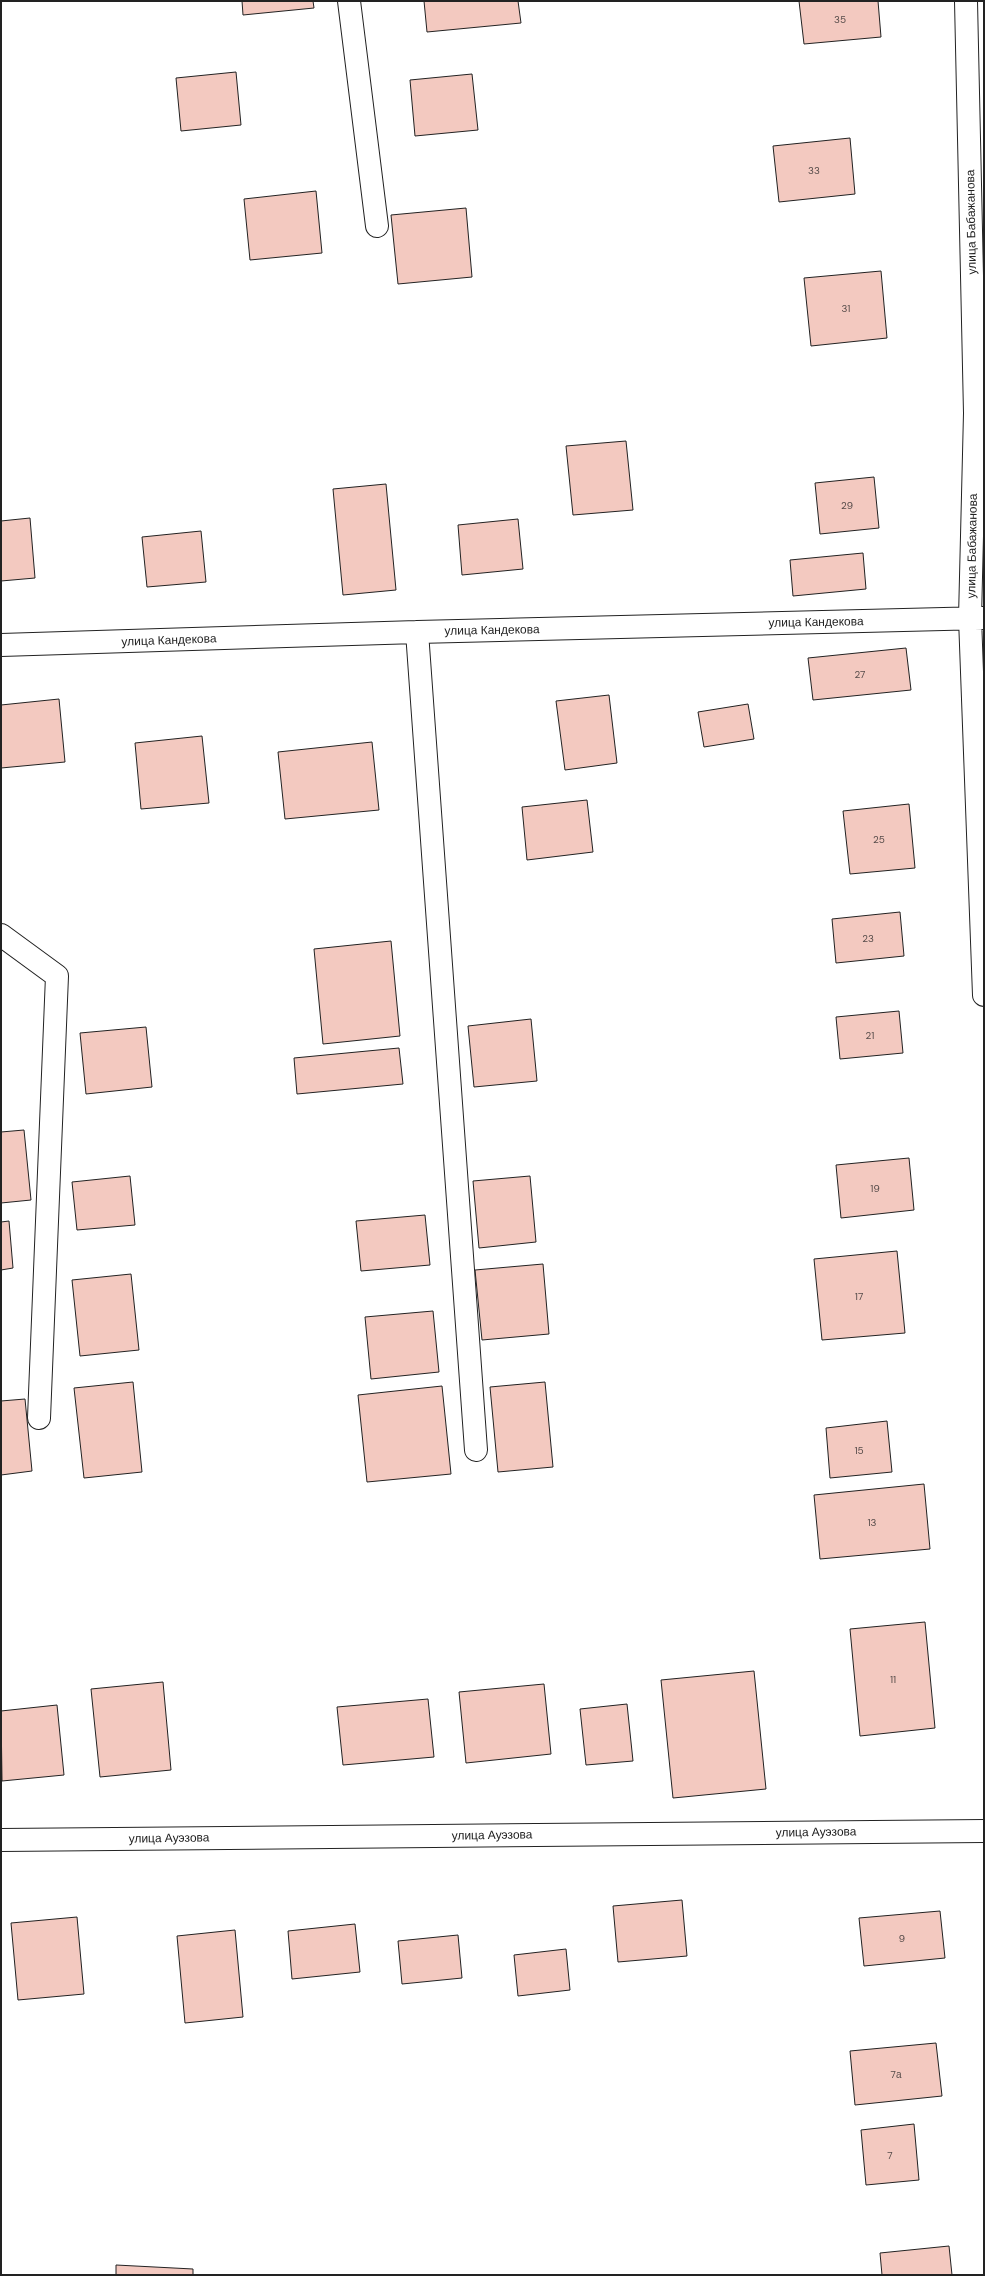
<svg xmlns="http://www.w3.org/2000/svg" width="985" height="2276" viewBox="0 0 985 2276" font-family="'DM Sans',sans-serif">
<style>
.building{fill:#f3c9c0;stroke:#222}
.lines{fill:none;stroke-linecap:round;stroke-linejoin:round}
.minor-casing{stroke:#222;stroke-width:24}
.minor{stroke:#fff;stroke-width:22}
.labels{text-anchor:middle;stroke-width:3;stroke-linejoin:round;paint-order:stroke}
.number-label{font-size:10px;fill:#564c4a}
.street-label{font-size:12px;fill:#222;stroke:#fff}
</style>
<rect width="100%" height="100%" fill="#fff"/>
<path class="building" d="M242,1H313L314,8L243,15Z
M424,1H518L521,23L427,32Z
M799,1H878L881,37L804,44Z
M236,72L241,125L181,131L176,78Z
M472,74L478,130L415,136L410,80Z
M850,138L855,194L779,202L773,146Z
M316,191L322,253L250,260L244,199Z
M466,208L472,277L398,284L391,215Z
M881,271L887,338L811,346L804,278Z
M626,441L633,510L573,515L566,446Z
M874,477L879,528L820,534L815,483Z
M386,484L396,590L343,595L333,489Z
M30,518L35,578L1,581V521Z
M518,519L523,569L462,575L458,525Z
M201,531L206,582L147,587L142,537Z
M863,553L866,589L793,596L790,560Z
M906,648L911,690L813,700L808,658Z
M609,695L617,763L565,770L556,701Z
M59,699L65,762L1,768V705Z
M748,704L754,739L704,747L698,712Z
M202,736L209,803L141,809L135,743Z
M372,742L379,810L285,819L278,752Z
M587,800L593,852L527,860L522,807Z
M909,804L915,868L850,874L843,811Z
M900,912L904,956L836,963L832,919Z
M391,941L400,1036L323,1044L314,949Z
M899,1011L903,1053L840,1059L836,1017Z
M531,1019L537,1081L474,1087L468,1026Z
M146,1027L152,1087L86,1094L80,1033Z
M399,1048L403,1084L297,1094L294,1058Z
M24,1130L31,1200L1,1203V1132Z
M909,1158L914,1210L841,1218L836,1165Z
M130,1176L135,1225L77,1230L72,1182Z
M530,1176L536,1242L479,1248L473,1181Z
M425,1215L430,1265L361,1271L356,1221Z
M9,1221L13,1268L1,1270V1222Z
M897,1251L905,1333L822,1340L814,1259Z
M543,1264L549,1334L482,1340L475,1270Z
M131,1274L139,1350L80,1356L72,1280Z
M433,1311L439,1372L371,1379L365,1317Z
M133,1382L142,1472L84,1478L74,1388Z
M545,1382L553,1467L498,1472L490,1387Z
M442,1386L451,1474L367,1482L358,1395Z
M25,1399L32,1471L1,1475V1401Z
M887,1421L892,1472L830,1478L826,1428Z
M924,1484L930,1549L820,1559L814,1495Z
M925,1622L935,1728L860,1736L850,1629Z
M754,1671L766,1789L673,1798L661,1680Z
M163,1682L171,1770L100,1777L91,1689Z
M544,1684L551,1754L466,1763L459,1692Z
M428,1699L434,1757L343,1765L337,1707Z
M627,1704L633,1761L586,1765L580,1709Z
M57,1705L64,1775L2,1781L1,1711Z
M682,1900L687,1956L618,1962L613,1906Z
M940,1911L945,1958L864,1966L859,1918Z
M77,1917L84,1994L18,2000L11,1923Z
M355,1924L360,1972L292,1979L288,1931Z
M235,1930L243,2017L185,2023L177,1936Z
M458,1935L462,1978L402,1984L398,1941Z
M566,1949L570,1990L518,1996L514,1955Z
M936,2043L942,2096L855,2105L850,2051Z
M914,2124L919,2180L866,2185L861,2130Z
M949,2246L952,2275H882L880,2253Z
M116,2265L193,2269V2275H116Z"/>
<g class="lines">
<defs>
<path id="minor" d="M349,1L377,226
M966,1L975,413L970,618L984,995
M417,632L476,1450
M1,645L417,632L984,618
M1,935L57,976L39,1418
M1,1840L984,1831"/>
</defs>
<use href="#minor" class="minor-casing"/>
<use href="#minor" class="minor"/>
</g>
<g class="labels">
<g class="number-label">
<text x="840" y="23">35</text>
<text x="814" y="174">33</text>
<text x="846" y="312">31</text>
<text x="847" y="509">29</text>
<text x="860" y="678">27</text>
<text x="879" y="843">25</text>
<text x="868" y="942">23</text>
<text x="870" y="1039">21</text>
<text x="875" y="1192">19</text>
<text x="859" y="1300">17</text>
<text x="859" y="1454">15</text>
<text x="872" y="1526">13</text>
<text x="893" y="1683">11</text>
<text x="902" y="1942">9</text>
<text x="896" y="2078">7а</text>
<text x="890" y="2159">7</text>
</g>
<g class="street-label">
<text transform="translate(971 222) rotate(-91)" y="4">улица Бабажанова</text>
<text transform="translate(972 546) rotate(-89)" y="4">улица Бабажанова</text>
<text transform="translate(816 622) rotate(-1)" y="4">улица Кандекова</text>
<text transform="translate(492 630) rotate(-1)" y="4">улица Кандекова</text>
<text transform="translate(169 640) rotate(-2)" y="4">улица Кандекова</text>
<text transform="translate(816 1832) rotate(-1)" y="4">улица Ауэзова</text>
<text transform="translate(492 1835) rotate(-1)" y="4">улица Ауэзова</text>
<text transform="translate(169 1838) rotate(-1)" y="4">улица Ауэзова</text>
</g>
</g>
<rect width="985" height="2276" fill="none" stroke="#222222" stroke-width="4"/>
</svg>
